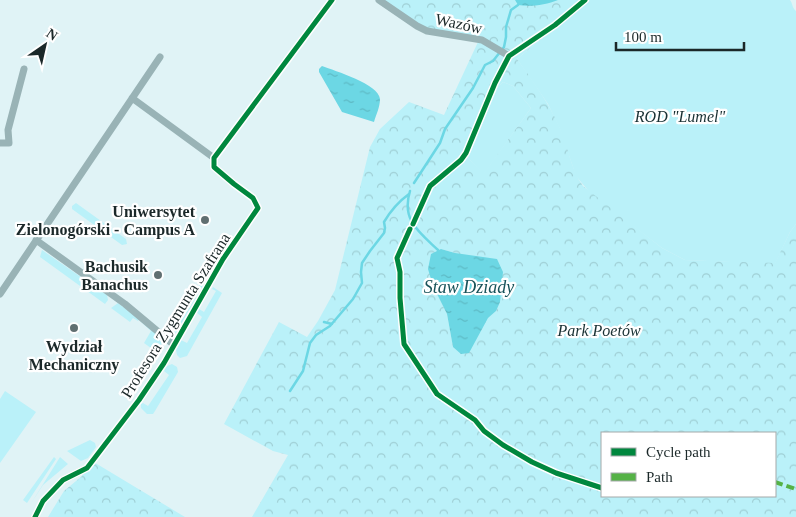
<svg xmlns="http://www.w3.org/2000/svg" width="796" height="517" viewBox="0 0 796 517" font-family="Georgia,serif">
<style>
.green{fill:#baf1f9}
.forest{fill:url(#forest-crowns);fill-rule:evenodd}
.water{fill:url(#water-ripples)}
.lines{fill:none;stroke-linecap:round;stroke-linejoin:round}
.stream{stroke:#6cd7e4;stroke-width:2.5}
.street{stroke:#99b3b6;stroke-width:7}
.quiet{stroke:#55b246;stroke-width:4;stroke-dasharray:8 4;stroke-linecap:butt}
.cycleway-casing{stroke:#fff;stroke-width:8}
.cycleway{stroke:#00873e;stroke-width:5}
.poi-dot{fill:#606f71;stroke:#fff;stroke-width:2}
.labels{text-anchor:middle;stroke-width:4.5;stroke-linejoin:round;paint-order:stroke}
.street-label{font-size:16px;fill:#1b2829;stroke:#fff}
.park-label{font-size:16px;font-style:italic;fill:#183033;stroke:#fff}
.poi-label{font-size:16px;font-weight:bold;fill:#1b2829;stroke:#fff;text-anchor:end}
.water-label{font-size:18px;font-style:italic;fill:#18535a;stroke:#fff}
</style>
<defs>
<pattern id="forest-crowns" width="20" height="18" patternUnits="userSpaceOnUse" patternTransform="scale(1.25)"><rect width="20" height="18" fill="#baf1f9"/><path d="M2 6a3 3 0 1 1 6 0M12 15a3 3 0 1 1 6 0" fill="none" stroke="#9fcfd5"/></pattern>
<pattern id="water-ripples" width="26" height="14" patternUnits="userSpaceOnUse" patternTransform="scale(1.25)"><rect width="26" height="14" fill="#6cd7e4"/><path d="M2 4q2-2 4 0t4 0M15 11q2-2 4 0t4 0" fill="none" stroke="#5db9c4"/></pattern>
</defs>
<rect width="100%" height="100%" fill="#e0f3f6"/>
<path class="green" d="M589,0H790C793,4 792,8 796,11V224L790,232L775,264L685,260L662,248L591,194L576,176L560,129L548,104L517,59Z
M503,82L513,86L531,108L484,174L467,157L493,92Z
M76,203L126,239L127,244L122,245L72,209V206Z
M42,250L107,295L108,300L105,304L40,257Z
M218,252L221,253L176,333L174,330Z
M213,287L222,293L187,356L180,358L177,355L176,350L181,340L187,343L202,317L196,312L199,309L204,312L216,291L212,289Z
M118,303L139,319L138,321L133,318L130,322L111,308Z
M141,320L164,341L155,351L144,343L151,331L140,321Z
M172,364L177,367L178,372L155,411L153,414H147L141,408V404L143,403L148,406L169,375L164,371L167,366Z
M5,391L36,412L0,463V399Z
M90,440L95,443L96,447L88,458L81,461L67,451Z
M54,457L56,459L27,503L23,500Z
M60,457L68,464L43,485L30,505Z"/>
<path class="forest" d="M377,0H589L517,59C533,81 549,103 560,128C569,148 570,168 583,186L662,248L685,260L775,263L790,232L796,224V517H252L288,455L273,451L224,424L279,322L307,337L318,321L335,290L370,147L380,129L409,102L444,115L478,42L415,27ZM503,82L513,86L531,108L484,173L467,157L493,92ZM441,249L455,253L496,311L453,347L447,314L433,286ZM602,433H775V496H602Z
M92,461L185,517H48L64,491L82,476Z"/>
<path class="water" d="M515,0H558C546,5 530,7 518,5Z
M322,66C335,71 379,84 380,99C380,107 376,115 374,122L342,112L319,72V69Z
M441,249L455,253L497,259L503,272L500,302L496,311L488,318L469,353L461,354L453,347L447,314L433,286L428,269L431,254Z"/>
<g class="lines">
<path class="stream" d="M414,183L440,143L445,129L473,88L485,65L493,61L504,47L506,37V27L511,10L518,5
M410,191C401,220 419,232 438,250
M324,322L332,324
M290,391L303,371L310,343L316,335L330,326L353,299L362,283L361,272L362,263L370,251L384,233L385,228L384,222C391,210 398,202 409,194"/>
<path class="street" d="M379,0L417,26L427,31L482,40L509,56L555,25L585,0
M132,98L214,158
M0,143H9L8,130L24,69
M36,240L125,304L174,345
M0,294L160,57
M35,517L43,501L63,480L87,468L139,400L164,363L223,259L258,208L253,198L234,184L214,167V158L332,0"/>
<path class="quiet" d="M775,482L796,489"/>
<defs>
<path id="cycleway" d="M413,224L430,186L461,160L466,153L495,83L509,56L555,25L585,0
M410,229L397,258L400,272V298L404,344L437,394L475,420L484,431L503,445L532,462L556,473L602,488
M35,517L43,501L63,480L87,468L139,400L164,363L223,259L258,208L253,198L234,184L214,167V158L332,0"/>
</defs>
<use href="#cycleway" class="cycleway-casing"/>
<use href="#cycleway" class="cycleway"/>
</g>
<g class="poi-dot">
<circle cx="205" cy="220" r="5"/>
<circle cx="158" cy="275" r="5"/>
<circle cx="74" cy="328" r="5"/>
</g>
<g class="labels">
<g class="street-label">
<text transform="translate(459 23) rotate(12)" y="6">Wazów</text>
<text transform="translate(175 315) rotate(-58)" y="6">Profesora Zygmunta Szafrana</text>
</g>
<g class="park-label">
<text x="680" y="122">ROD "Lumel"</text>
<text x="599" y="336">Park Poetów</text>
</g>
<g class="poi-label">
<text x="195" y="217">Uniwersytet<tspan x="195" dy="18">Zielonogórski - Campus A</tspan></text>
<text x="148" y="272">Bachusik<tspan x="148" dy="18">Banachus</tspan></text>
<text x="74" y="352" text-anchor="middle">Wydział<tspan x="74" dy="18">Mechaniczny</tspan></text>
</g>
<g class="water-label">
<text x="469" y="293">Staw Dziady</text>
</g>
</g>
<rect x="601" y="432" width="175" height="65" fill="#ffffff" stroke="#a4a9a9"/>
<rect x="611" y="448" width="25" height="8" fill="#00873e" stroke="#a4a9a9"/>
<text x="646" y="457" font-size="15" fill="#1b2829">Cycle path</text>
<rect x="611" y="473" width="25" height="8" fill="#55b246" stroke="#a4a9a9"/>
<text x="646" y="482" font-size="15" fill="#1b2829">Path</text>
<g transform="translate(45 45) rotate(34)" stroke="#ffffff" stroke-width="4" paint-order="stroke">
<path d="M0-4L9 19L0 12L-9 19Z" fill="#1b2829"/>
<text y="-8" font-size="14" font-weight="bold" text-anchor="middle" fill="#1b2829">N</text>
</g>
<path d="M616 42v8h128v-8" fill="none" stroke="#1b2829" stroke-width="2.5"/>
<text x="624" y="42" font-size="15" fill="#1b2829" stroke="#ffffff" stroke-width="4" paint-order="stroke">100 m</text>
</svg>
